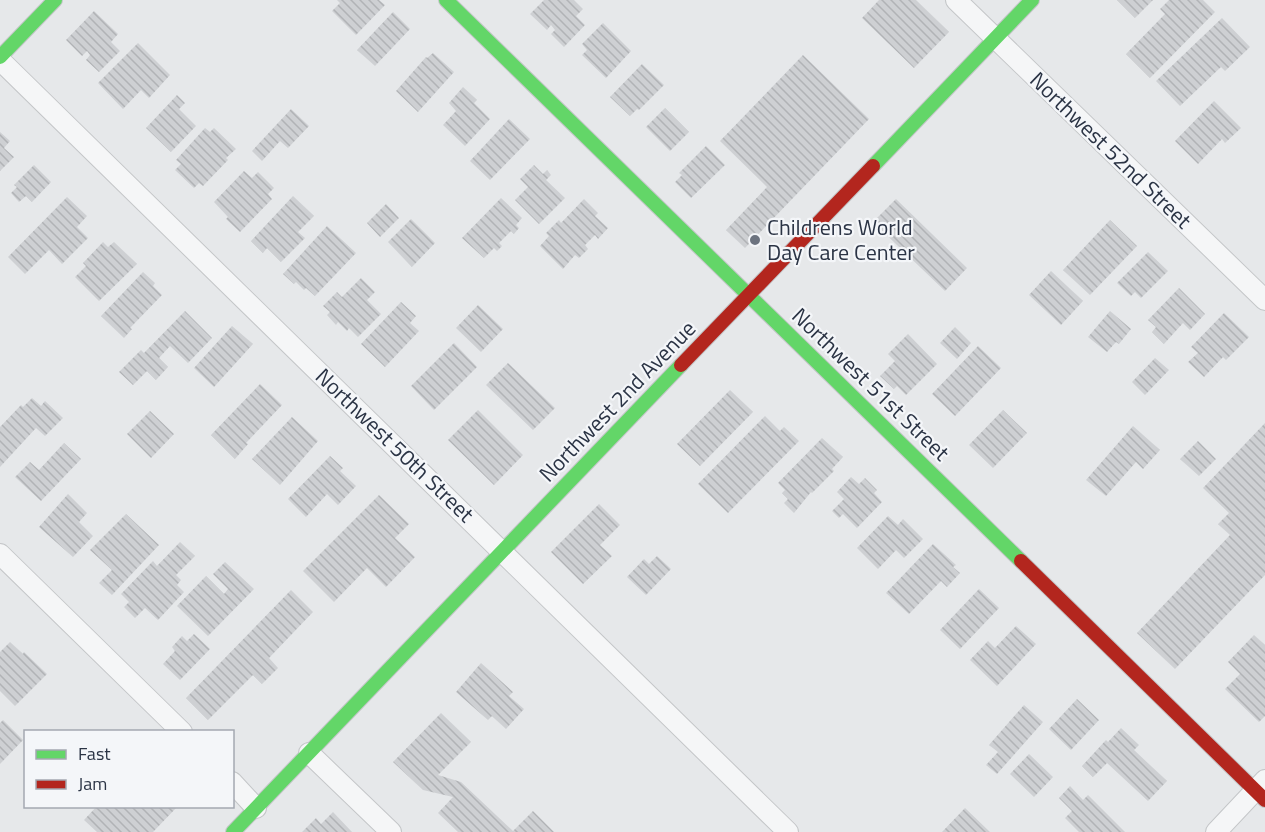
<svg xmlns="http://www.w3.org/2000/svg" width="1265" height="832" viewBox="0 0 1265 832" font-family="'Titillium Web',sans-serif">
<style>
.building{fill:url(#building-back-hatch)}
.lines{fill:none;stroke-linecap:round;stroke-linejoin:round}
.street-casing{stroke:#c4c6c8;stroke-width:22}
.fast-casing{stroke:#c4c6c8;stroke-width:16}
.jam-casing{stroke:#c4c6c8;stroke-width:16}
.street{stroke:#f5f6f7;stroke-width:20}
.fast{stroke:#63d668;stroke-width:14}
.jam{stroke:#b3261e;stroke-width:14}
.poi-dot{fill:#6c737f;stroke:#f4f6f9;stroke-width:2}
.labels{text-anchor:middle;stroke-width:4.5;stroke-linejoin:round;paint-order:stroke}
.street-label{font-size:22px;fill:#2b3445;stroke:#f4f6f9}
.poi-label{font-size:22px;fill:#2b3445;stroke:#f4f6f9;text-anchor:start}
</style>
<defs>
<pattern id="building-back-hatch" width="6" height="6" patternUnits="userSpaceOnUse" patternTransform="scale(1.5)"><rect width="6" height="6" fill="#ced0d3"/><path d="M-1 5l2 2M0 0l6 6M5-1l2 2" fill="none" stroke="#b1b3b6"/></pattern>
</defs>
<rect width="100%" height="100%" fill="#e6e8ea"/>
<path class="building" d="M337,0H379L385,5L356,35L332,11L340,3Z
M544,0H574L583,9L576,16L585,25L564,47L551,34L555,30L551,25L547,30L530,14Z
M879,0H916L949,32L914,68L862,18Z
M1117,0H1153L1135,18Z
M1169,0H1203L1215,12L1150,78L1126,54L1165,14L1160,9Z
M94,11L118,34L111,42L120,51L99,72L86,60L90,55L87,51L82,56L66,40Z
M393,12L410,29L375,66L357,50Z
M1222,18L1250,47L1225,71L1221,67L1180,106L1156,81Z
M603,23L631,51L606,78L582,55L587,50L582,44Z
M138,43L170,75L149,98L141,90L123,109L98,83Z
M433,53L454,72L418,112L396,91L426,57L427,58Z
M803,55L869,119L745,248L726,230L767,187L720,141Z
M642,64L664,85L639,110L637,109L630,116L610,97Z
M463,87L477,100L474,103L490,119L465,146L443,125L456,111L449,103Z
M177,95L185,103L179,109L196,126L171,152L146,128Z
M1214,101L1241,128L1225,143L1222,139L1198,164L1175,141Z
M665,108L689,132L670,151L646,127Z
M291,109L309,126L288,148L280,141L262,161L252,151Z
M509,119L530,139L490,180L470,161Z
M205,128L210,132L214,128L236,149L226,158L228,160L203,186L199,183L194,188L175,170L181,164L176,160Z
M0,132L10,141L4,148L14,157L0,171Z
M706,146L725,165L691,198L675,182L682,175L679,173Z
M34,165L51,182L32,202L26,196L19,202L11,193L17,187L14,185Z
M534,165L543,174L547,170L551,175L546,180L565,198L539,224L515,200L528,187L520,179Z
M244,171L252,178L258,172L274,188L268,194L272,199L240,232L226,219L228,217L214,202Z
M293,196L314,216L298,232L305,238L281,262L267,248L263,253L251,241Z
M67,197L87,216L77,227L88,238L62,264L49,250L25,274L8,257Z
M501,198L522,218L516,225L519,228L514,234L511,231L499,243L502,246L497,251L494,248L484,258L462,238Z
M584,199L598,213L595,216L608,228L598,239L595,235L585,245L588,249L579,258L575,255L563,269L540,246L549,236L546,233L559,220L561,223Z
M896,199L967,268L945,291L873,222Z
M386,204L399,218L380,237L367,223Z
M411,219L435,243L412,267L388,242Z
M1110,220L1137,246L1090,295L1063,270Z
M327,226L356,253L315,296L306,288L304,290L296,282L294,284L283,274Z
M103,242L108,247L114,242L137,264L99,301L75,277L86,266L83,263Z
M1148,252L1168,271L1141,298L1135,292L1131,296L1117,283Z
M1051,271L1083,301L1061,325L1029,295Z
M143,272L155,283L153,286L162,295L130,328L132,329L124,338L101,316Z
M361,278L375,292L367,300L381,314L358,337L349,328L347,331L338,322L336,325L327,315L330,312L323,306L337,292L342,297Z
M1179,288L1205,314L1190,330L1183,323L1164,344L1152,332L1156,327L1148,320Z
M401,302L416,316L410,323L419,331L385,367L361,344Z
M478,305L503,329L481,352L456,328Z
M185,311L212,338L188,363L170,346L159,358L168,367L156,380L147,371L133,385L119,372L141,350L144,353Z
M1110,311L1131,329L1119,344L1116,342L1107,352L1088,337Z
M1224,313L1249,337L1226,360L1223,357L1204,377L1188,362L1198,353L1191,347Z
M232,326L253,344L214,387L194,368Z
M955,327L971,343L957,359L940,343Z
M908,334L937,364L906,395L897,386L894,389L880,376L895,361L888,354Z
M454,343L477,367L434,410L411,386Z
M978,346L1001,368L955,416L932,394Z
M1155,358L1169,370L1145,395L1132,382Z
M508,363L555,408L533,430L486,385Z
M260,384L282,405L246,443L248,444L235,459L211,435Z
M730,390L753,412L700,466L677,444Z
M32,398L41,406L45,401L63,418L45,436L36,428L0,467V427L21,405L23,407Z
M478,410L523,455L494,485L448,440Z
M1003,410L1027,433L993,468L969,445Z
M150,411L174,434L151,458L127,434Z
M765,416L780,431L784,427L799,441L728,513L698,484Z
M292,417L318,441L280,485L252,459Z
M1265,423V575L1175,669L1137,633L1230,535L1218,524L1229,513L1203,488Z
M1133,426L1160,450L1143,469L1136,462L1106,496L1086,480Z
M822,438L843,457L832,469L834,471L812,493L811,492L794,513L784,503L788,499L782,493L785,490L778,483Z
M1198,441L1216,459L1199,476L1180,459Z
M64,443L81,459L41,501L15,477L30,462L39,470Z
M330,456L343,468L340,471L356,486L338,505L327,494L306,517L288,499Z
M851,477L859,484L865,478L877,490L874,493L882,502L857,528L843,514L839,518L832,511L844,499L837,492Z
M68,494L87,513L79,522L93,536L73,557L39,527Z
M379,495L409,524L395,538L415,557L386,587L367,568L334,602L303,571Z
M599,504L620,525L600,545L612,556L583,584L551,552Z
M126,514L159,545L112,595L99,583L112,570L90,550Z
M888,516L898,525L903,519L923,539L904,558L896,550L878,569L857,548Z
M180,542L195,556L176,575L181,580L177,585L184,592L158,620L145,608L135,618L124,607L129,602L121,594L153,561L157,566Z
M933,544L956,565L953,567L960,573L947,587L941,581L909,614L886,593Z
M657,556L671,569L646,595L627,577L644,559L649,564Z
M225,562L254,589L208,636L177,606L206,576L224,594L228,589L213,574Z
M979,589L999,608L960,649L940,630Z
M291,590L313,612L269,658L278,668L262,684L253,675L208,720L186,698Z
M1016,626L1036,644L997,686L970,660L988,641L995,648Z
M194,634L210,649L180,680L163,664L175,651L172,647L182,636L187,641Z
M1254,635L1265,645V716L1259,722L1225,689L1240,674L1228,662Z
M10,642L23,654L24,652L47,674L15,706L0,691V652Z
M481,663L513,692L509,696L524,709L506,729L492,716L488,720L456,692Z
M1077,699L1099,720L1071,750L1049,729Z
M1024,705L1043,722L997,774L986,765L998,752L989,745Z
M441,713L471,742L438,775L461,782L513,831L533,811L554,832H458L438,813L453,797L423,790L393,762Z
M3,720L23,740L0,764V723Z
M1121,728L1139,745L1134,750L1167,781L1148,801L1107,763L1093,777L1082,766L1106,740L1108,742Z
M1029,754L1053,777L1034,797L1010,774Z
M1070,786L1083,800L1088,795L1125,832H1079L1065,818L1072,811L1059,798Z
M97,806H178L153,832H97L84,820Z
M965,808L990,832H942Z
M333,812L352,832H302L316,818L321,824Z"/>
<g class="lines">
<defs>
<path id="street" d="M956,0L1265,300
M0,60L788,832
M0,554L182,732
M309,753L391,832
M232,782L256,808
M1216,832L1265,780"/>
<path id="fast" d="M446,0L1021,561
M0,57L55,0
M873,166L1032,0
M233,832L681,365"/>
<path id="jam" d="M681,365L873,166
M1021,561L1265,800"/>
</defs>
<use href="#street" class="street-casing"/>
<use href="#fast" class="fast-casing"/>
<use href="#jam" class="jam-casing"/>
<use href="#street" class="street"/>
<use href="#fast" class="fast"/>
<use href="#jam" class="jam"/>
</g>
<circle class="poi-dot" cx="755" cy="240" r="6"/>
<g class="labels">
<g class="street-label">
<text transform="translate(1111 150) rotate(44)" y="8">Northwest 52nd Street</text>
<text transform="translate(871 384) rotate(44)" y="8">Northwest 51st Street</text>
<text transform="translate(617 401) rotate(-46)" y="8">Northwest 2nd Avenue</text>
<text transform="translate(395 445) rotate(44)" y="8">Northwest 50th Street</text>
</g>
<g class="poi-label">
<text x="767" y="235">Childrens World<tspan x="767" dy="25">Day Care Center</tspan></text>
</g>
</g>
<rect x="24" y="730" width="210" height="78" fill="#f4f6f9" stroke="#a4a8b1" stroke-width="1.5"/>
<rect x="36" y="750" width="30" height="9" fill="#63d668" stroke="#a4a8b1" stroke-width="1.5"/>
<text x="78" y="760" font-size="18" fill="#2b3445">Fast</text>
<rect x="36" y="780" width="30" height="9" fill="#b3261e" stroke="#a4a8b1" stroke-width="1.5"/>
<text x="78" y="790" font-size="18" fill="#2b3445">Jam</text>
</svg>
